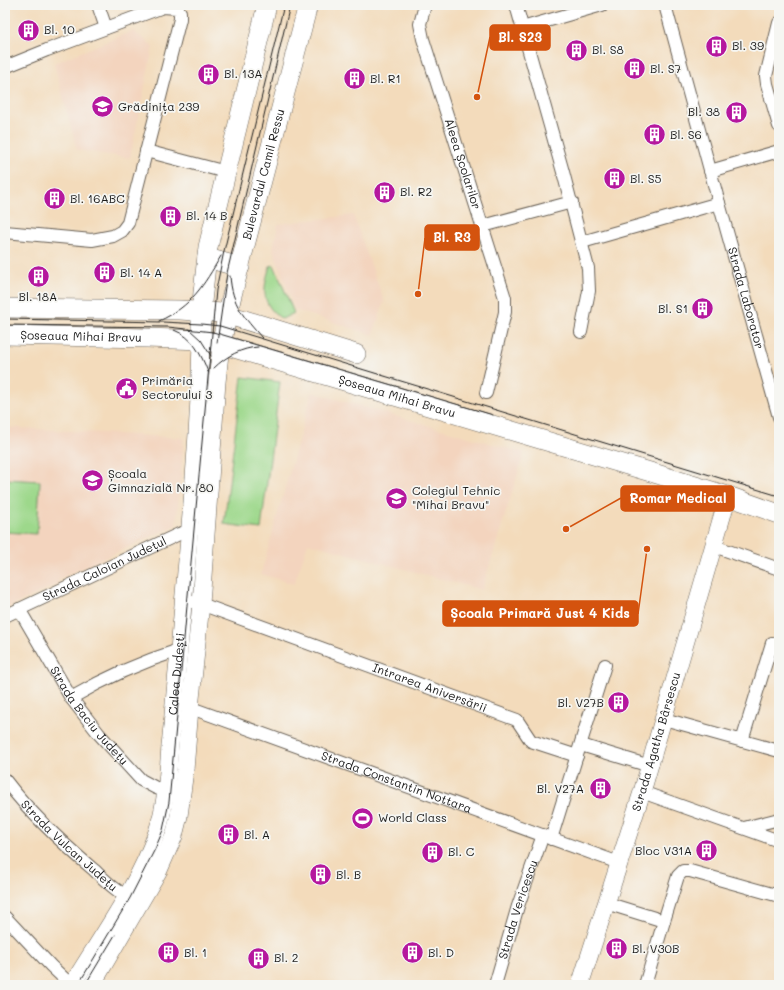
<svg xmlns="http://www.w3.org/2000/svg" width="784" height="990" viewBox="0 0 784 990" font-family="Mali,sans-serif">
<style>
.built{fill:#f3d4be}
.green{fill:#9dd88b;stroke:#5c7a54}
.lines{fill:none;stroke-linecap:round;stroke-linejoin:round}
.street-casing{stroke:#675f54;stroke-width:14}
.secondary-casing{stroke:#675f54;stroke-width:18}
.primary-casing{stroke:#675f54;stroke-width:20}
.street{stroke:#fff;stroke-width:12}
.secondary{stroke:#fff;stroke-width:17}
.primary{stroke:#fff;stroke-width:19}
.tram{stroke:#1c1c1c;stroke-width:1}
.labels{text-anchor:middle;stroke-width:3.5;stroke-linejoin:round;paint-order:stroke}
.poi-label{font-size:12px;fill:#1c1c1c;stroke:#f6f6f2;text-anchor:start}
.street-label{font-size:12px;fill:#1c1c1c;stroke:#f6f6f2}
.leader{fill:none;stroke:#d4530e;stroke-width:1.5}
.callout-dot{fill:#d4530e;stroke:#f6f6f2;stroke-width:1.5}
.callout{fill:#d4530e;stroke:#d4530e;stroke-width:1.5}
.callout-label{font-size:13px;text-anchor:middle;font-weight:bold;fill:#fff}
</style>
<rect width="100%" height="100%" fill="#f6f6f2"/>
<filter id="ink" filterUnits="userSpaceOnUse"><feTurbulence type="fractalNoise" baseFrequency=".025" numOctaves="2"/><feDisplacementMap in="SourceGraphic" scale="8" xChannelSelector="R" yChannelSelector="G"/><feConvolveMatrix kernelMatrix="1 2 1 2 8 2 1 2 1" color-interpolation-filters="sRGB"/></filter>
<filter id="wash" filterUnits="userSpaceOnUse"><feTurbulence type="fractalNoise" baseFrequency=".012" numOctaves="4" result="noise"/><feDisplacementMap in="SourceGraphic" scale="16" xChannelSelector="R" yChannelSelector="G"/><feGaussianBlur stdDeviation="0.9" result="paint"/><feColorMatrix in="noise" values="0 0 0 0 0 0 0 0 0 0 0 0 0 0 0 0 0 1.4 0 .05"/><feComposite in="paint" operator="in"/></filter>
<g filter="url(#wash)">
<rect width="100%" height="100%" fill="#f3dbbb"/>
<path class="built" d="M133,31L153,46L130,158L77,150L54,63Z
M353,215L384,301L373,335L295,310L273,250L278,224Z
M312,392L524,453L482,590L308,543L294,584L261,574Z
M5,427L184,438L176,525L59,579L58,584L5,609Z"/>
<path class="green" d="M274,265L294,313L282,319C260,304 263,288 270,266Z
M242,377L280,382L261,529L224,524Z
M5,479L40,481L37,534L5,532Z"/>
</g>
<g filter="url(#ink)">
<g class="lines">
<defs>
<g id="street">
<path d="M98,5L106,28"/>
<path id="s1" d="M425,5L420,24L423,39L505,298V312L486,393"/>
<path d="M516,5L563,172L588,268L589,291L581,332"/>
<path id="s2" d="M665,5L719,203L779,417"/>
<path d="M779,23L766,76L767,84L779,126"/>
<path d="M522,28L602,5"/>
<path d="M5,67L47,50L163,7L177,8L180,12V19L128,223L122,231L113,236L92,240L5,232"/>
<path d="M146,151L226,172"/>
<path d="M710,171L779,151"/>
<path d="M483,226L572,202"/>
<path d="M582,242L719,203"/>
<path d="M714,546L779,569"/>
<path id="s3" d="M183,600L201,604L517,720L531,741L577,756"/>
<path id="s4" d="M19,609L71,698L99,734L141,780L156,788L172,794"/>
<path id="s5" d="M5,616L179,534L196,529"/>
<path d="M71,698C105,678 141,662 179,650"/>
<path id="s6" d="M183,705L619,863"/>
<path d="M664,719L779,751"/>
<path d="M742,741L772,643"/>
<path d="M581,745L650,766"/>
<path id="s7" d="M5,780C30,813 62,843 94,870C106,881 118,893 133,900"/>
<path d="M642,792L779,841"/>
<path d="M744,828L779,819"/>
<path d="M551,839L605,665"/>
<path d="M606,903L664,921L645,985"/>
<path d="M5,917L51,966L71,985"/>
<path d="M664,921L678,876L683,871H690L779,896"/>
<path id="s8" d="M495,985L518,906L543,835"/>
</g>
<g id="secondary">
<path id="s9" d="M72,985C101,937 139,885 157,832C166,805 168,775 170,746C173,718 175,690 178,662C187,555 199,448 201,340"/>
<path d="M92,985L159,870L174,836L179,816L185,770L190,708L201,604L217,382L221,344"/>
<path id="s10" d="M580,985L642,792L728,496"/>
</g>
<g id="primary">
<path d="M207,258L240,267"/>
<path d="M5,308L180,310L222,313L356,354"/>
<path id="s11" d="M5,335L147,338L201,340L217,343L657,474L728,496L779,514"/>
<path d="M201,340V311L208,247L267,5"/>
<path id="s12" d="M221,344L232,295L308,5"/>
</g>
</defs>
<use href="#street" class="street-casing"/>
<use href="#secondary" class="secondary-casing"/>
<use href="#primary" class="primary-casing"/>
<use href="#street" class="street"/>
<use href="#secondary" class="secondary"/>
<use href="#primary" class="primary"/>
<path class="tram" d="M230,276C232,305 244,317 262,338
M5,319L163,322L201,324L220,326L779,496
M159,321C192,306 203,286 221,256
M5,325L168,327L213,332L493,415
M189,329L201,340L211,356
M174,330C193,337 201,354 208,372
M217,343L227,273L290,5
M214,368C226,356 242,348 258,347
M78,985L130,898L155,849L163,830L169,802L216,290L224,251L284,5
M85,985L115,935"/>
</g>
</g>
<defs>
<symbol id="building-disc" viewBox="-11 -11 22 22"><circle r="9.5" fill="#b5179e" stroke="#f6f6f2"/><path d="M-4-6H4V6H1V3H-1V6H-4ZM-2.5-4.3h1.7v1.8h-1.7ZM.8-4.3h1.7v1.8H.8ZM-2.5-1h1.7V.8h-1.7ZM.8-1h1.7V.8H.8Z" fill="#fff"/></symbol>
<symbol id="school-disc" viewBox="-11 -11 22 22"><circle r="9.5" fill="#b5179e" stroke="#f6f6f2"/><path d="M0-5L7-2L0 1L-7-2ZM-4 1L0 2.5L4 1V4Q0 6-4 4Z" fill="#fff"/></symbol>
<symbol id="civic-disc" viewBox="-11 -11 22 22"><circle r="9.5" fill="#b5179e" stroke="#f6f6f2"/><path d="M-.6-6.5H3V-4.5H.6V-3L4-1V1h2V6H-6V1h2V-1L-.6-3ZM-1.2 2.5V6h2.4V2.5Z" fill="#fff"/></symbol>
<symbol id="university-disc" viewBox="-11 -11 22 22"><circle r="9.5" fill="#b5179e" stroke="#f6f6f2"/><path d="M0-5L7-2L0 1L-7-2ZM-4 1L0 2.5L4 1V4Q0 6-4 4Z" fill="#fff"/></symbol>
<symbol id="stadium-disc" viewBox="-11 -11 22 22"><circle r="9.5" fill="#b5179e" stroke="#f6f6f2"/><path d="M0-5a6.5 5 0 1 0 0 10a6.5 5 0 1 0 0-10ZM-3.5-1.8h7v3.6h-7Z" fill="#fff"/></symbol>
</defs>
<g fill-rule="evenodd">
<use href="#building-disc" x="16" y="18" width="25" height="25"/>
<use href="#building-disc" x="704" y="34" width="25" height="25"/>
<use href="#building-disc" x="564" y="38" width="25" height="25"/>
<use href="#building-disc" x="622" y="56" width="25" height="25"/>
<use href="#building-disc" x="196" y="62" width="25" height="25"/>
<use href="#building-disc" x="342" y="66" width="25" height="25"/>
<use href="#school-disc" x="90" y="94" width="25" height="25"/>
<use href="#building-disc" x="724" y="100" width="25" height="25"/>
<use href="#building-disc" x="642" y="122" width="25" height="25"/>
<use href="#building-disc" x="602" y="166" width="25" height="25"/>
<use href="#building-disc" x="372" y="180" width="25" height="25"/>
<use href="#building-disc" x="42" y="186" width="25" height="25"/>
<use href="#building-disc" x="158" y="204" width="25" height="25"/>
<use href="#building-disc" x="92" y="260" width="25" height="25"/>
<use href="#building-disc" x="26" y="264" width="25" height="25"/>
<use href="#building-disc" x="690" y="296" width="25" height="25"/>
<use href="#civic-disc" x="114" y="376" width="25" height="25"/>
<use href="#school-disc" x="80" y="468" width="25" height="25"/>
<use href="#university-disc" x="384" y="486" width="25" height="25"/>
<use href="#building-disc" x="606" y="690" width="25" height="25"/>
<use href="#building-disc" x="588" y="776" width="25" height="25"/>
<use href="#stadium-disc" x="350" y="806" width="25" height="25"/>
<use href="#building-disc" x="216" y="822" width="25" height="25"/>
<use href="#building-disc" x="694" y="838" width="25" height="25"/>
<use href="#building-disc" x="420" y="840" width="25" height="25"/>
<use href="#building-disc" x="308" y="862" width="25" height="25"/>
<use href="#building-disc" x="604" y="936" width="25" height="25"/>
<use href="#building-disc" x="156" y="940" width="25" height="25"/>
<use href="#building-disc" x="400" y="940" width="25" height="25"/>
<use href="#building-disc" x="246" y="946" width="25" height="25"/>
</g>
<g class="labels">
<g class="poi-label">
<text x="44" y="34">Bl. 10</text>
<text x="732" y="50">Bl. 39</text>
<text x="592" y="54">Bl. S8</text>
<text x="650" y="73">Bl. S7</text>
<text x="224" y="78">Bl. 13A</text>
<text x="370" y="83">Bl. R1</text>
<text x="118" y="111">Grădinița 239</text>
<text x="720" y="116" text-anchor="end">Bl. 38</text>
<text x="670" y="139">Bl. S6</text>
<text x="630" y="183">Bl. S5</text>
<text x="400" y="196">Bl. R2</text>
<text x="70" y="203">Bl. 16ABC</text>
<text x="186" y="220">Bl. 14 B</text>
<text x="120" y="277">Bl. 14 A</text>
<text x="38" y="301" text-anchor="middle">Bl. 18A</text>
<text x="688" y="313" text-anchor="end">Bl. S1</text>
<text x="142" y="385">Primăria<tspan x="142" dy="14">Sectorului 3</tspan></text>
<text x="108" y="478">Școala<tspan x="108" dy="14">Gimnazială Nr. 80</tspan></text>
<text x="412" y="495">Colegiul Tehnic<tspan x="412" dy="14">"Mihai Bravu"</tspan></text>
<text x="604" y="707" text-anchor="end">Bl. V27B</text>
<text x="584" y="793" text-anchor="end">Bl. V27A</text>
<text x="378" y="822">World Class</text>
<text x="244" y="839">Bl. A</text>
<text x="692" y="855" text-anchor="end">Bloc V31A</text>
<text x="448" y="856">Bl. C</text>
<text x="336" y="879">Bl. B</text>
<text x="632" y="953">Bl. V30B</text>
<text x="184" y="957">Bl. 1</text>
<text x="428" y="957">Bl. D</text>
<text x="274" y="962">Bl. 2</text>
</g>
<g class="street-label">
<text dy="4" stroke="none"><textPath href="#s1" startOffset="166">Aleea Școlarilor</textPath></text>
<text dy="4" stroke="none"><textPath href="#s12" startOffset="175">Bulevardul Camil Ressu</textPath></text>
<text dy="4" stroke="none"><textPath href="#s2" startOffset="304">Strada Laborator</textPath></text>
<text dy="4" stroke="none"><textPath href="#s11" startOffset="76">Șoseaua Mihai Bravu</textPath></text>
<text dy="4" stroke="none"><textPath href="#s11" startOffset="400">Șoseaua Mihai Bravu</textPath></text>
<text dy="4" stroke="none"><textPath href="#s5" startOffset="110">Strada Caloian Județul</textPath></text>
<text dy="4" stroke="none"><textPath href="#s9" startOffset="335">Calea Dudești</textPath></text>
<text dy="4" stroke="none"><textPath href="#s3" startOffset="262">Intrarea Aniversării</textPath></text>
<text dy="4" stroke="none"><textPath href="#s4" startOffset="128">Strada Baciu Județu</textPath></text>
<text dy="4" stroke="none"><textPath href="#s10" startOffset="255">Strada Agatha Bârsescu</textPath></text>
<text dy="4" stroke="none"><textPath href="#s6" startOffset="227">Strada Constantin Nottara</textPath></text>
<text dy="4" stroke="none"><textPath href="#s7" startOffset="92">Strada Vulcan Județu</textPath></text>
<text dy="4" stroke="none"><textPath href="#s8" startOffset="79">Strada Vericescu</textPath></text>
</g>
</g>
<path class="leader" d="M477 97L490 37M418 294L425 238M566 529L621 498M647 549L638 614"/>
<g class="callout-dot">
<circle cx="477" cy="97" r="4"/>
<circle cx="418" cy="294" r="4"/>
<circle cx="566" cy="529" r="4"/>
<circle cx="647" cy="549" r="4"/>
</g>
<g class="callout">
<rect x="490" y="25" width="60" height="25" rx="4"/>
<rect x="425" y="225" width="54" height="25" rx="4"/>
<rect x="621" y="486" width="113" height="25" rx="4"/>
<rect x="443" y="601" width="195" height="25" rx="4"/>
</g>
<g class="callout-label">
<text x="520" y="42">Bl. S23</text>
<text x="452" y="242">Bl. R3</text>
<text x="678" y="503">Romar Medical</text>
<text x="540" y="618">Școala Primară Just 4 Kids</text>
</g>
<rect width="784" height="990" fill="none" stroke="#f6f6f2" stroke-width="20"/>
</svg>
